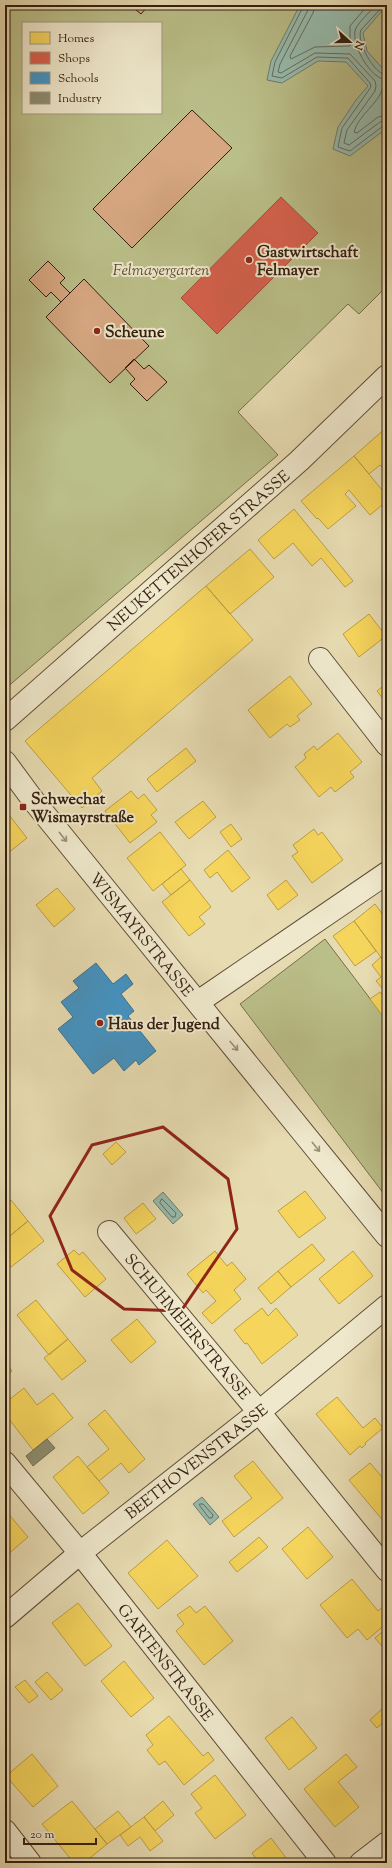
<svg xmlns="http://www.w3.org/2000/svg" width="392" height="1868" viewBox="0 0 392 1868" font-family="'Sorts Mill Goudy',serif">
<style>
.green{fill:#babe88;stroke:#766e4c;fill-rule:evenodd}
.water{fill:#97bbad;stroke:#6f7c6e}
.homes{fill:#f6d55c;stroke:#bc9e45}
.shops{fill:#d6604d;stroke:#a54c3a}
.schools{fill:#4393c3;stroke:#3e708d}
.industry{fill:#8c8c6e;stroke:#716b52}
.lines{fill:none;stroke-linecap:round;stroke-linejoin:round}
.shore{stroke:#656c5e;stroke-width:1}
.building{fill:#d6a781;stroke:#331e0f}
.street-casing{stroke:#604d38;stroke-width:24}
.street{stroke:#efe8cc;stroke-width:22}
.oneway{stroke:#9a8d77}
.marked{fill:none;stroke:#8f2418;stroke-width:3;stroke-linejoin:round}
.poi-dot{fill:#8f2418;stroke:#efe8cc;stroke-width:1.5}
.labels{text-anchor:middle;stroke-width:4;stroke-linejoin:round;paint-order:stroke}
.poi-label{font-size:16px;font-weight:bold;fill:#331e0f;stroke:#efe8cc;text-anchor:start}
.park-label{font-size:16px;font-style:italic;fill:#5c4e33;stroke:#efe8cc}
.street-label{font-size:16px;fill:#331e0f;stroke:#efe8cc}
</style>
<rect width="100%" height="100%" fill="#e7dbb1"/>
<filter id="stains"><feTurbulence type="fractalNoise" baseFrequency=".005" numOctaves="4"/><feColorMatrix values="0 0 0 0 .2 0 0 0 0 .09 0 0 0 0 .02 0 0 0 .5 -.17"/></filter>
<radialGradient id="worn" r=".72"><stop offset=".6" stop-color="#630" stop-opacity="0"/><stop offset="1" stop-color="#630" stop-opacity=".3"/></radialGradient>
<path class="green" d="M5,5H387V286L359,314L348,304L238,412L278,455L5,689ZM23,23H161V113H23Z
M325,939L387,1021V1198L240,1004Z"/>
<path class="water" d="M300,5H387L363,33L367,51L385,71L387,70V128L350,156L333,149L338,127L356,100L368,86L346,62L318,61L282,83L267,80L271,61Z
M163,1192L183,1215L173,1224L153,1201Z
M202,1497L219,1517L210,1525L193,1504Z"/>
<path class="homes" d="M387,427V469L385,471L380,465L369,474L354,456Z
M354,456L387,496V501L370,515L349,490L345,494L356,506L328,529L318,518L317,519L301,501Z
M294,509L353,581L345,587L321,558L312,566L293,543L274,559L258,540Z
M250,549L274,577L230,614L206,586Z
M206,586L253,640L92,778L102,791L82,808L25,741Z
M369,614L386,636L359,657L343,634Z
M290,676L312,704L297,716L300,720L290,727L287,724L270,738L248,710Z
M387,683V704L377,691Z
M338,733L362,762L350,772L354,777L335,792L331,787L319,797L295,767L306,758L304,754L314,746L317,750Z
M186,748L196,761L157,792L147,779Z
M131,791L138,799L144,794L157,810L151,815L157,822L130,843L105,811Z
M203,801L216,817L189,839L175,822Z
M6,811L27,838L8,853L5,850Z
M231,824L242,839L231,847L220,832Z
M314,829L318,835L322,832L343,860L312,883L292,856L298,852L293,845Z
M160,832L186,865L153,891L127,858Z
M228,850L250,878L232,892L217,872L210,878L204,870Z
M181,869L190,880L171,895L162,884Z
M190,880L211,907L199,917L205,924L189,936L162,902Z
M286,880L298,895L278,910L267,895Z
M57,888L75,909L54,927L36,905Z
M375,904L387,920V957L383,960L354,921Z
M354,921L376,951L355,966L333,936Z
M381,957L387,965V986L383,989L376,981L381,977L372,965Z
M380,992L387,1001V1017L385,1019L370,999Z
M116,1142L126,1152L112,1165L103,1154Z
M305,1191L326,1218L299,1238L278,1211Z
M11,1200L28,1221L5,1240V1204Z
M143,1203L156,1219L136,1234L124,1218Z
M28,1221L44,1241L11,1267L5,1259V1240Z
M312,1244L325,1260L291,1287L278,1271Z
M74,1250L79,1255L83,1252L106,1279L85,1297L57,1264Z
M215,1251L227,1266L232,1262L246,1279L234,1290L241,1299L212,1324L202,1313L216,1301L206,1290L203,1293L187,1274Z
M353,1251L373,1276L339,1304L319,1279Z
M278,1271L291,1287L271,1304L258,1288Z
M36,1300L68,1339L49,1355L17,1315Z
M262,1308L268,1316L276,1308L298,1335L262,1364L247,1343L245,1344L234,1330Z
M137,1319L156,1342L131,1363L111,1340Z
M68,1339L86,1361L62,1380L44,1358Z
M5,1362L12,1371L5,1376Z
M24,1388L37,1405L53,1393L73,1418L33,1450L5,1414V1403Z
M337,1397L363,1428L375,1418L383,1428L365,1443L366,1444L362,1448L360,1446L350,1455L316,1414Z
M105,1410L145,1459L129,1473L121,1463L99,1481L87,1467L109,1449L88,1424Z
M78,1456L109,1493L83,1514L53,1477Z
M253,1461L283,1498L234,1537L222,1521L252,1498L234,1476Z
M370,1463L382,1477L387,1474V1521L385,1523L349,1480Z
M5,1510L28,1537L5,1557Z
M308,1527L333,1557L307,1579L282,1549Z
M259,1537L268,1547L237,1572L229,1562Z
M167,1540L198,1576L158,1609L128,1573Z
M352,1579L378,1611L384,1606L387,1609V1623L367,1640L358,1629L347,1638L320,1605Z
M78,1603L112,1646L85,1666L52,1623Z
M190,1606L196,1613L205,1606L233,1641L204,1665L176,1631L184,1624L177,1615Z
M387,1628V1652L375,1638Z
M124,1661L154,1698L131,1717L101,1681Z
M47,1672L63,1690L51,1700L35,1682Z
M25,1680L38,1696L29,1703L15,1687Z
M385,1706L387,1709V1719L377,1728L370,1720Z
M169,1716L203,1756L208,1752L214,1760L184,1785L165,1761L159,1765L147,1750L153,1745L146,1735Z
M292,1717L317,1748L289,1770L265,1738Z
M32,1754L58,1786L33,1807L6,1776Z
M346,1754L357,1767L338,1782L359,1807L335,1827L304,1789Z
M215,1775L246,1815L215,1839L195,1813L202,1808L191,1794Z
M72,1801L107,1844L84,1863H74L42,1824Z
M163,1801L174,1815L155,1831L144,1817Z
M118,1811L131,1827L107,1844L95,1829Z
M144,1817L163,1841L150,1851L140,1837L128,1846L120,1835Z
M271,1838L290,1863H259L252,1853Z"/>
<path class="shops" d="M281,197L318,233L217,334L181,298Z"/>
<path class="schools" d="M96,963L113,984L126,974L133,984L121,994L134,1011L128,1016L156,1051L139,1065L136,1060L124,1071L114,1058L93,1074L58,1029L73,1017L61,1002L79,988L73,981Z"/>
<path class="industry" d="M47,1439L55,1448L33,1466L26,1456Z"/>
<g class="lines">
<path class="shore" d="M304,5L275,62L272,76L282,78L317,57L348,58L370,83L371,87L342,128L338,147L350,151L383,126H387
M309,5L308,10L280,64L278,72L281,73L315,53L350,54L375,81L376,86L375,91L347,130L344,143L349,145L380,122L387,121
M315,5L313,13L290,56L291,59L315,47L350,46V26L368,5
M376,5C371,11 356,24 355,31C352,46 371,80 387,80
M384,5L361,30C356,41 374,75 387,75
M387,86L383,87C379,104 358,115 354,132L357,133L378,117L387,115
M162,1199L176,1213L175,1217H172L160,1203Z
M200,1504H203L213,1515L212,1518H209L200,1506Z"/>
</g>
<path class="building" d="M124,5H149L141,14L131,6L128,9Z
M192,110L232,148L132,248L93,209Z
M48,261L65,278L60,283L70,293L61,302L51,292L46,297L29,280Z
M84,279L149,346L110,383L46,317Z
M134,359L144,369L149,365L167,382L147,401L130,384L135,379L125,368Z"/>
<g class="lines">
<defs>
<path id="street" d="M320,659L387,745
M5,720L299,461L387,376
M5,762L33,800L387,1236
M198,1002L387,873
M109,1232L259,1412L387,1570
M5,1463L80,1553L325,1863
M5,1617L80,1553L259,1412L387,1306
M5,1831L30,1863
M361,1863L387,1843"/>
</defs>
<use href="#street" class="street-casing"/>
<use href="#street" class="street"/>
</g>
<defs><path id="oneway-shaft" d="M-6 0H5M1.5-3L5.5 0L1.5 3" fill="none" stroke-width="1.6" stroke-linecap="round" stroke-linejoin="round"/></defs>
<g class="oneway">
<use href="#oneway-shaft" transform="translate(63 837) rotate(51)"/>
<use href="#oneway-shaft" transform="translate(234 1046) rotate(50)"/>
<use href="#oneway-shaft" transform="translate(316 1147) rotate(51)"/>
</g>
<path class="marked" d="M163,1127L228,1179L237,1229L181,1311L124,1309L72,1270L50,1216L92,1145Z"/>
<g class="poi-dot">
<circle cx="249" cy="260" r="4"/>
<circle cx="97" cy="331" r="4"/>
<rect x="19" y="803" width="8" height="8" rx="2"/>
<circle cx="100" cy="1023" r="4"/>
</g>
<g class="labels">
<g class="poi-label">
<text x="257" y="257">Gastwirtschaft<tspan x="257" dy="18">Felmayer</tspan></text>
<text x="105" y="337">Scheune</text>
<text x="31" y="804">Schwechat<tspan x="31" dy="18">Wismayrstraße</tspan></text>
<text x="108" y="1029">Haus der Jugend</text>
</g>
<g class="park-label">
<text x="161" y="275">Felmayergarten</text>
</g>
<g class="street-label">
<text transform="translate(198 550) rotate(-41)" y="6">NEUKETTENHOFER STRASSE</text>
<text transform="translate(142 934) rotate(51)" y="6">WISMAYRSTRASSE</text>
<text transform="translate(188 1326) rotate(50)" y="6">SCHUHMEIERSTRASSE</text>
<text transform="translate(196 1461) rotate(-38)" y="6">BEETHOVENSTRASSE</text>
<text transform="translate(166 1662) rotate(52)" y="6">GARTENSTRASSE</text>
</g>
</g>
<rect width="392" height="1868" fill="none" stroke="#e7dbb1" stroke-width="20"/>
<rect x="6" y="6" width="380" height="1856" fill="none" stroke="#331e0f" stroke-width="2"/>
<rect x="10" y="10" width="372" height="1848" fill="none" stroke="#331e0f"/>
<rect x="22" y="22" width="140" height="92" fill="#efe8cc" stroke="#a49780"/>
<rect x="30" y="32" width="20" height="12" fill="#f6d55c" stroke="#a49780"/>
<text x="58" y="42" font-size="12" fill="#331e0f">Homes</text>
<rect x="30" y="52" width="20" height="12" fill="#d6604d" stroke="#a49780"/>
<text x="58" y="62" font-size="12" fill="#331e0f">Shops</text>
<rect x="30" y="72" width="20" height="12" fill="#4393c3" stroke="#a49780"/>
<text x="58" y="82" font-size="12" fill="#331e0f">Schools</text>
<rect x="30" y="92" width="20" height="12" fill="#8c8c6e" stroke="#a49780"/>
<text x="58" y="102" font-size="12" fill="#331e0f">Industry</text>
<g transform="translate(350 42) rotate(111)" stroke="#efe8cc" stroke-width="3" paint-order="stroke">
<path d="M0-3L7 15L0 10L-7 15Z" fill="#331e0f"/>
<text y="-6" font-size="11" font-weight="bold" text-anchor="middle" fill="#331e0f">N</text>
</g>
<path d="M24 1838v6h72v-6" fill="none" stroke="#331e0f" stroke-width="2"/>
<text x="30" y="1838" font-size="12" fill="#331e0f" stroke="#efe8cc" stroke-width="3" paint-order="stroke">20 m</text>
<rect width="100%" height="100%" filter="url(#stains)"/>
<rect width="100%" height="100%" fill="url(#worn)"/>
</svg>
